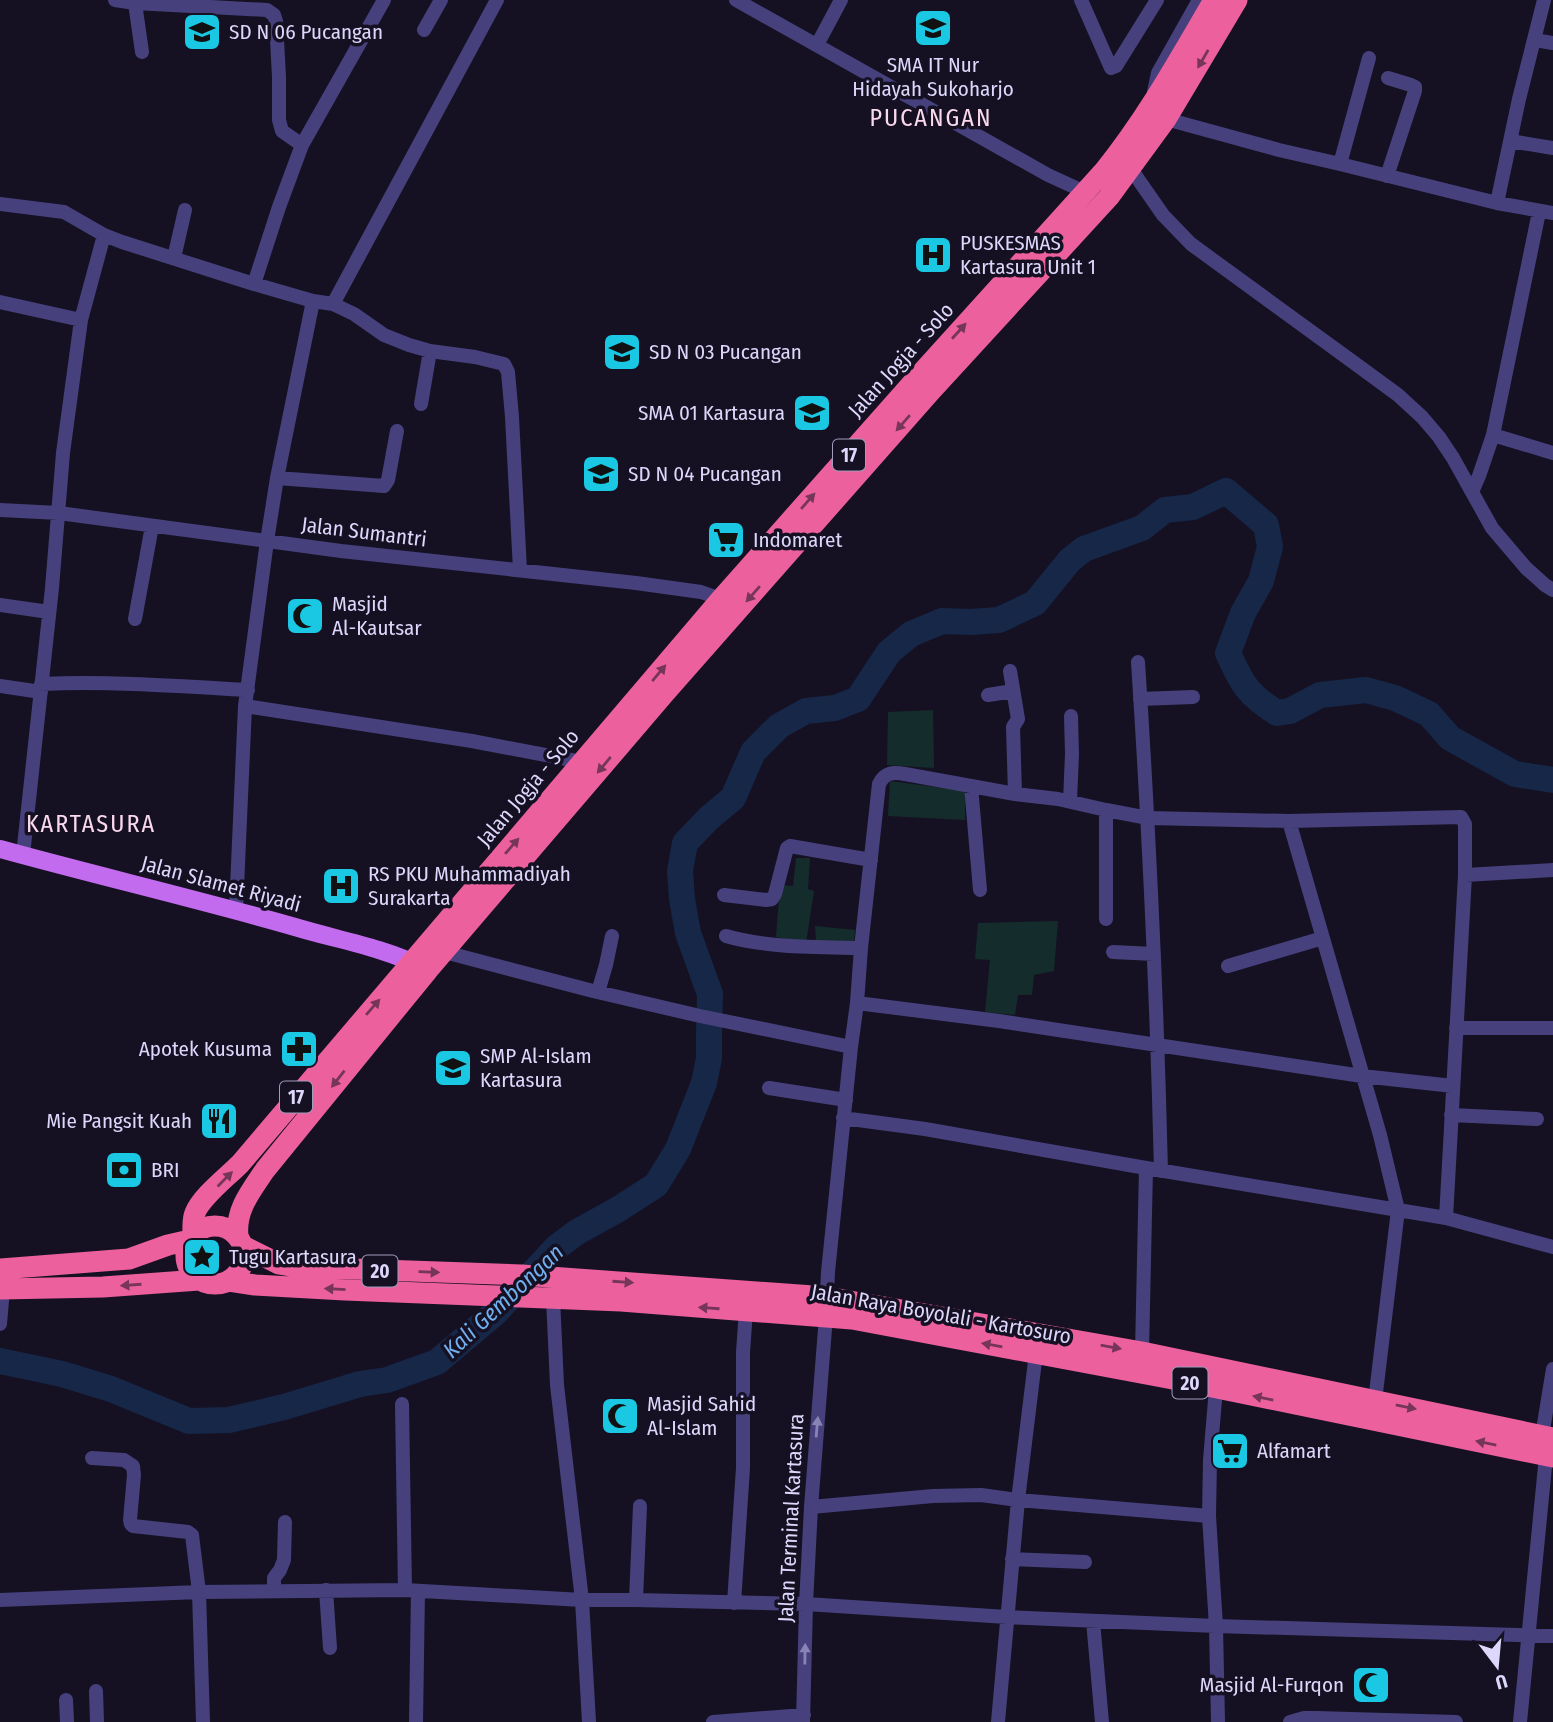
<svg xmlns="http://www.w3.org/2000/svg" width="1553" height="1722" viewBox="0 0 1553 1722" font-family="'Fira Sans Condensed',sans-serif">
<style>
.green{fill:#152c2c}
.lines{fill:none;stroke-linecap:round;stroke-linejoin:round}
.river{stroke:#162748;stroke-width:26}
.minor{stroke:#46417d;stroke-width:14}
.major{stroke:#c36bee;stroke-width:18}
.highway{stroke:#ed609e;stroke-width:21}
.oneway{fill:#76355a}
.oneway2{fill:#8a84b6}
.labels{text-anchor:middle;stroke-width:7;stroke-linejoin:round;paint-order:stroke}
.shield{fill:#151123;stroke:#a19cba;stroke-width:2}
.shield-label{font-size:19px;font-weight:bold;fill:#ddd7fb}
.poi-label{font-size:21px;fill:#ddd7fb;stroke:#151123;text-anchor:start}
.street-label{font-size:21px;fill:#ddd7fb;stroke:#151123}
.water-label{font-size:23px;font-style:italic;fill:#71afef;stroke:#151123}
.quarter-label{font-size:24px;letter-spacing:2px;fill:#fbd9ed;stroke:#151123}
</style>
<rect width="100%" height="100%" fill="#151123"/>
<path class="green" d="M933,710L934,768L887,765L888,712Z
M890,781L965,791V820L888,816Z
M796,858H810L808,889L814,891L806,943L776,937L780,885L793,886Z
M1058,921L1054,971L1034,975L1032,995H1018L1015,1015L985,1012L990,960L975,959L978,923Z
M815,926L855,930L854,942H816Z"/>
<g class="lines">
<path class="river" d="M0,1361L62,1374L111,1389L189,1421L229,1420L284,1407L360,1384L387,1380L437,1362L495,1313L557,1247L577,1232L617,1210L656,1185L678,1149L704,1083L709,1058V1032L710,994L688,933L682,899L680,871L685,843L709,818L733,798L753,752L779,726L806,711L835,708L858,699L889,652L911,634L942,621L971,622L999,620L1035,603L1070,560L1084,549L1142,528L1165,510L1193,507L1226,491L1266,525L1270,547L1261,581L1243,613L1228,653C1242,684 1248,695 1277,713L1290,711L1320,695L1366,690L1395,698L1429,714L1450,738L1515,774L1553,780"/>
<path class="minor" d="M115,0L135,3L142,52
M135,0V3L267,10L274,15L276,21L279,77V120L282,131L302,145
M736,0L1048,175L1085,192
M1081,0L1111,68L1116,66L1157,0
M424,30L441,0
M1535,40L1553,43
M817,45L841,0
M1154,92L1158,73L1199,0
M1166,119L1279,150L1340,164L1497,203L1553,213
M1510,141L1553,148
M1340,164L1369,58
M1131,169L1163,215L1191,244L1353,362L1398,395L1422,417L1439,437L1453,458L1492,528L1526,568L1545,585L1553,590
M1387,176L1415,91V87L1411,85L1388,78
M1497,203L1519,99L1544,0
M0,204L64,212L104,235L122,242L254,284L313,301L333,304L354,314L384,335L409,345L430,351L475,357L504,364L508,372L512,417L520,570
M174,258L185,210
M254,284L279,207L302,145L384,0
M0,302L81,320L63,453L52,588L23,855
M333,304L497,0
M81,320L104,235
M421,404L430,351
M1493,435L1553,453
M277,478L384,486L388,480L397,431
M1472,492L1479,476L1493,435L1539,212
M0,510L59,513L341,551L636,583L701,592L721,599
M0,605L49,612
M135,619L152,526
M1138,662C1149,832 1157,1001 1161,1171
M1010,671L1018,719L1013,727L1015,794
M41,684C110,681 179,686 248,690
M0,686L41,692
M988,695L1013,691
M1140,699L1193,697
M245,706L472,741L582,762
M971,786L980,890
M1070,801L1072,754L1071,716
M1106,810V919
M1289,821L1380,1135L1398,1210L1375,1401
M1465,875L1553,870
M724,895L766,900L772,899L775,894L787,848L790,846L871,860
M236,910L245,706L267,541L277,478L313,301
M726,936C766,948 820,947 861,948
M437,950L593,991L700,1016L851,1047
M1113,952L1154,954
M1228,966L1323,938
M598,992L606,965L612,936
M857,1003L999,1021L1362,1076L1453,1086
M1456,1028H1553
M769,1088L846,1100
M1451,1115L1537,1119
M843,1118L925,1129L1146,1168L1446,1218L1553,1247
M553,1298L557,1385L582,1600L589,1722
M0,1324L3,1289
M1142,1352L1146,1168
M1216,1388L1210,1460L1209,1516L1216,1626L1218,1722
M402,1404L405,1590
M1542,1436L1553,1369
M92,1458L124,1460L133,1466L134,1475L130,1520L131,1524L133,1526L188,1532L192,1535L199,1592L203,1722
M811,1507L933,1496L981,1495L1018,1500L1209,1516
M1012,1559L1085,1562
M326,1590L330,1648
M274,1591V1578L280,1570L284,1560L285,1522
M0,1600L199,1592L405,1590L582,1600H636L806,1604L1007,1617L1216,1626L1553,1636
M636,1600L640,1506
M734,1603L743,1468V1352L746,1310
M1093,1621L1102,1722
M96,1691L97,1722
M66,1700L67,1722
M416,1722L418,1591
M713,1722L804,1715
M803,1722L806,1604L811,1507L826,1316L828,1272L851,1047L857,1003L861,948L879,784C885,772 893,772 905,774L1015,794L1058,799L1106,810L1148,818L1289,821L1461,817L1465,824V875L1446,1218
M998,1722L1018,1500L1036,1353
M1290,1722L1304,1718H1316L1456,1722
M1520,1722L1546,1456"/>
<path class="major" d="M0,849C98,876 197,899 295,927C338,940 382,947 422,967"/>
<path class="highway" d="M186 1255a29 29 0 1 1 58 0a29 29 0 1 1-58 0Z
M193,1235C193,1228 192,1220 195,1213C201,1197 227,1177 240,1164L721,599L916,379L1104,171C1147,118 1180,58 1214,0
M238,1236C235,1210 251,1191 265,1170L428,970L664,694L930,392L1109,197L1166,119L1237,0
M243,1246L279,1264L296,1267L522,1275L827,1297L1142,1352L1553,1438
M0,1269L129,1259L168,1245L190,1240
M229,1281L255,1285L345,1290L621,1301L852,1319L1178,1380L1553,1457
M0,1289L103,1287L199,1280"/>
</g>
<defs><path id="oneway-solid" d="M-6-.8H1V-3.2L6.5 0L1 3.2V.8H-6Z" transform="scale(1.75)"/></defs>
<g class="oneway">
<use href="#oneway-solid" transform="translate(1203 59) rotate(120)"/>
<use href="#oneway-solid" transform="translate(959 331) rotate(-48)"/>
<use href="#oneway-solid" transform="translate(903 423) rotate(131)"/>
<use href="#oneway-solid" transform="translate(808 501) rotate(-49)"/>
<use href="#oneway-solid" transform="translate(753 594) rotate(131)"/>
<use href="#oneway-solid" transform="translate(659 673) rotate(-50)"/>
<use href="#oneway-solid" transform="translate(604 765) rotate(130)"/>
<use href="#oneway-solid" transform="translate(512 846) rotate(-49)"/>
<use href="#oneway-solid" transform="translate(373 1007) rotate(-49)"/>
<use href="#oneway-solid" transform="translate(338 1079) rotate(128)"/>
<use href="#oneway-solid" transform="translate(225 1179) rotate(-45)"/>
<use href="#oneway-solid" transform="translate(429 1272) rotate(2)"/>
<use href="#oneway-solid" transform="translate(623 1282) rotate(4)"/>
<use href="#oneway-solid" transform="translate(131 1285) rotate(176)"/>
<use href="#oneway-solid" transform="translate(335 1289) rotate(-177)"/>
<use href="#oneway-solid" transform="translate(709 1308) rotate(-176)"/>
<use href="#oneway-solid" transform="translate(992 1345) rotate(-170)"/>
<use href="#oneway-solid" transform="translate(1111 1347) rotate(10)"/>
<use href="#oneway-solid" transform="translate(1263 1398) rotate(-168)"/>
<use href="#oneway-solid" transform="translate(1406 1407) rotate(12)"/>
<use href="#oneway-solid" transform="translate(1486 1443) rotate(-169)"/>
</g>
<g class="oneway2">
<use href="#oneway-solid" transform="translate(817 1427) rotate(-85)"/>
<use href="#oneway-solid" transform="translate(805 1654) rotate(-89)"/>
</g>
<defs>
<symbol id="school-square" viewBox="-11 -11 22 22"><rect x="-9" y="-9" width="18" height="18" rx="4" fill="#1ac8e4" stroke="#151123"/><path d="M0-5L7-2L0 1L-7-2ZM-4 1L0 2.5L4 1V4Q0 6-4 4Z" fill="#111"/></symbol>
<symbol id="hospital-square" viewBox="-11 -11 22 22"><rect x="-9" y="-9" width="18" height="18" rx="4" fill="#1ac8e4" stroke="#151123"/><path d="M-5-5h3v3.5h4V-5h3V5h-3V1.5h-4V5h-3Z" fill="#111"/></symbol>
<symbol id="supermarket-square" viewBox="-11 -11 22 22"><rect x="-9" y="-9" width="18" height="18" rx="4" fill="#1ac8e4" stroke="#151123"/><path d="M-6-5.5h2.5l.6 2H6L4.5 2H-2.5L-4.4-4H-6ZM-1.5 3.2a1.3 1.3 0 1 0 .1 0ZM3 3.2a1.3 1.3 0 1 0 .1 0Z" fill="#111"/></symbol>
<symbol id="mosque-square" viewBox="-11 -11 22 22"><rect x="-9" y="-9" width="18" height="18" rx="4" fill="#1ac8e4" stroke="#151123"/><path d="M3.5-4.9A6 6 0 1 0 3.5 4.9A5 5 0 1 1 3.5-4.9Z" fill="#111"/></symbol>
<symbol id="pharmacy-square" viewBox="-11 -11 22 22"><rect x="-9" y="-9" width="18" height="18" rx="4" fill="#1ac8e4" stroke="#151123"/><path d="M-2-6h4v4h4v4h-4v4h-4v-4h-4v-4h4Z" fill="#111"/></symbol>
<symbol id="restaurant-square" viewBox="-11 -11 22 22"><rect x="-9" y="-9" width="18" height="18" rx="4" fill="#1ac8e4" stroke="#151123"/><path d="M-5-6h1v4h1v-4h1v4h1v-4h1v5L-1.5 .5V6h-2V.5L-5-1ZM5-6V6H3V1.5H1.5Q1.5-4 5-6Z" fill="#111"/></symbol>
<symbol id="bank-square" viewBox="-11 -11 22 22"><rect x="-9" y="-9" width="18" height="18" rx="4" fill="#1ac8e4" stroke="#151123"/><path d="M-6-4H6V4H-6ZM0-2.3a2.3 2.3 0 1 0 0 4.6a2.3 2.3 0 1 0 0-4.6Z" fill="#111"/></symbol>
<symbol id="sight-square" viewBox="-11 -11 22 22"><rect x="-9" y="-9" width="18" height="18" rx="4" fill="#1ac8e4" stroke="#151123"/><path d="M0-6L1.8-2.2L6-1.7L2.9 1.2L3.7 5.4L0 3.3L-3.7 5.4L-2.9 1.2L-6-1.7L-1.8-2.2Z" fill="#111"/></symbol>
</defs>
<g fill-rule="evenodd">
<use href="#school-square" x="911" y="6" width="44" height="44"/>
<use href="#school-square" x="180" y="10" width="44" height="44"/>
<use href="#hospital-square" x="911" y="233" width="44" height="44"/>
<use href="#school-square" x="600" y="330" width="44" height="44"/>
<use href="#school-square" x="790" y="391" width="44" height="44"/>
<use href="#school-square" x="579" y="452" width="44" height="44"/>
<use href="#supermarket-square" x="704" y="518" width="44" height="44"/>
<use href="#mosque-square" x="283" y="594" width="44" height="44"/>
<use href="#hospital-square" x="319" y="864" width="44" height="44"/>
<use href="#pharmacy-square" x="277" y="1027" width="44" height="44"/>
<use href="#school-square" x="431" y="1046" width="44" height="44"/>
<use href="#restaurant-square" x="197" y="1099" width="44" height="44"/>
<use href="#bank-square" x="102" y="1148" width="44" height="44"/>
<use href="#sight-square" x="180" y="1235" width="44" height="44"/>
<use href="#mosque-square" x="598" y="1394" width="44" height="44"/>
<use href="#supermarket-square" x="1208" y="1429" width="44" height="44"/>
<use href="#mosque-square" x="1349" y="1663" width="44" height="44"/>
</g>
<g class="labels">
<g class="shield">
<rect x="833" y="439.5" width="32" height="31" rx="5"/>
<rect x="280" y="1081.5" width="32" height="31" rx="5"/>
<rect x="362.5" y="1255.5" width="35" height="31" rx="5"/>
<rect x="1172.5" y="1367.5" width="35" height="31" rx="5"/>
</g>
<g class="shield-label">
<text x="849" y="462">17</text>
<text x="296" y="1104">17</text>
<text x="380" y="1278">20</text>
<text x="1190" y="1390">20</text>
</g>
<g class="poi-label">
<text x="229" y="39">SD N 06 Pucangan</text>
<text x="933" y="72" text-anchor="middle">SMA IT Nur<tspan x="933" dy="24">Hidayah Sukoharjo</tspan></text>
<text x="960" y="250">PUSKESMAS<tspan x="960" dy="24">Kartasura Unit 1</tspan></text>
<text x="649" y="359">SD N 03 Pucangan</text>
<text x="785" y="420" text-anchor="end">SMA 01 Kartasura</text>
<text x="628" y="481">SD N 04 Pucangan</text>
<text x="753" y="547">Indomaret</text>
<text x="332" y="611">Masjid<tspan x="332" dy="24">Al-Kautsar</tspan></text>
<text x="368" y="881">RS PKU Muhammadiyah<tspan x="368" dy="24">Surakarta</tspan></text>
<text x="272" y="1056" text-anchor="end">Apotek Kusuma</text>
<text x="480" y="1063">SMP Al-Islam<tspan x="480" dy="24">Kartasura</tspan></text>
<text x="192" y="1128" text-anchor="end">Mie Pangsit Kuah</text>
<text x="151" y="1177">BRI</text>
<text x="229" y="1264">Tugu Kartasura</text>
<text x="647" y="1411">Masjid Sahid<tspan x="647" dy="24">Al-Islam</tspan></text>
<text x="1257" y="1458">Alfamart</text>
<text x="1344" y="1692" text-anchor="end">Masjid Al-Furqon</text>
</g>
<g class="street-label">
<text transform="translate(901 360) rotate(-48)" y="7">Jalan Jogja - Solo</text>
<text transform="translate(364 532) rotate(7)" y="7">Jalan Sumantri</text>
<text transform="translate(528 788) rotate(-50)" y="7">Jalan Jogja - Solo</text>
<text transform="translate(221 884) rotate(15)" y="7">Jalan Slamet Riyadi</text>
<text transform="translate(941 1314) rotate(10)" y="7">Jalan Raya Boyolali - Kartosuro</text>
<text transform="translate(791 1518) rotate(-87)" y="7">Jalan Terminal Kartasura</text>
</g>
<g class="water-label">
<text transform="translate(503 1301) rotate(-43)" y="8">Kali Gembongan</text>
</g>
<g class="quarter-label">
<text x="931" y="126">PUCANGAN</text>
<text x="91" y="832">KARTASURA</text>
</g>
</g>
<g transform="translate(1497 1666) rotate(164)" stroke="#151123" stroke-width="5" paint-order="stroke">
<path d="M0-5L12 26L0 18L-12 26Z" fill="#ddd7fb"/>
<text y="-10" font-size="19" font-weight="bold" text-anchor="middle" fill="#ddd7fb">U</text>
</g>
</svg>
